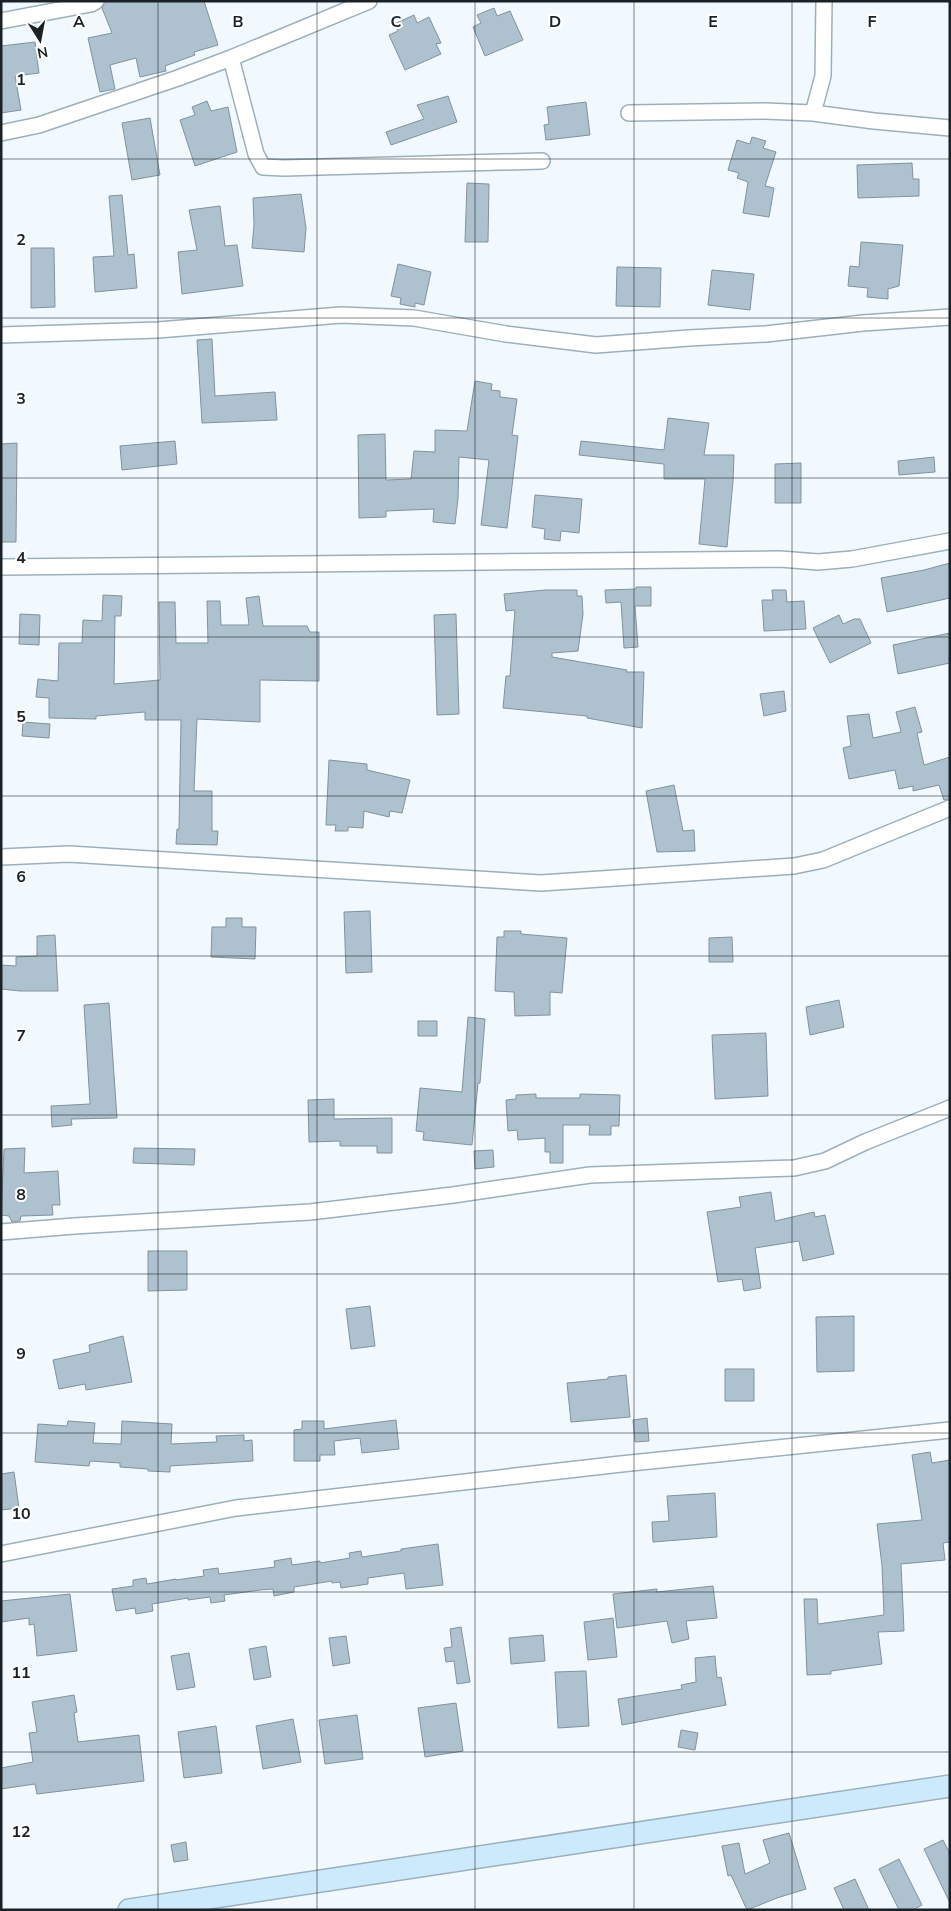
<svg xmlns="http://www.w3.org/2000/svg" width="951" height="1911" viewBox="0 0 951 1911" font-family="'Nunito Sans',sans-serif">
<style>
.building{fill:#aec1ce;stroke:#81929f}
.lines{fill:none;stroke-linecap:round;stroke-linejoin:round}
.street-casing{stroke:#9cafbc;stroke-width:18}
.secondary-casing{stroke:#9cafbc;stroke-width:24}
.street{stroke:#fff;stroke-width:15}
.secondary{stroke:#cdeafc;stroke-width:21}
.grid{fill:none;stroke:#1b2227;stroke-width:1;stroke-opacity:0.55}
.grid-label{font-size:16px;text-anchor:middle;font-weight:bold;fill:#1b2227;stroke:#fff;stroke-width:4;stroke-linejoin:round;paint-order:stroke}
</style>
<rect width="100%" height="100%" fill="#f1f9fe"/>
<path class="building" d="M105,1H204L218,45L194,52L195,55L165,66L166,71L140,77L136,58L110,65L115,89L100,92L88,38L112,33L102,8Z
M494,8L497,16L510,11L523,40L485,56L473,27L481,23L477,15Z
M414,15L417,23L429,17L441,43L436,44L441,54L405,70L389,35L398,31L394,24Z
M35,42L39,73L15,76L21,110L1,113V46Z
M448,96L457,122L391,145L386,132L424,119L417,105Z
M207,101L211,111L228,107L237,152L195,166L180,120L195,115L192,107Z
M586,102L590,135L546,140L544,125L549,124L547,107Z
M150,118L160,175L132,180L122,123Z
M752,137L766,141L763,148L776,152L765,186L774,188L769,217L743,213L748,182L737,178L739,173L728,170L737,140L750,144Z
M912,163L913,179H919V196L858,198L857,165Z
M467,183L489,184L488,242H465Z
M301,194L306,228L304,252L252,248L254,224L253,198Z
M122,195L128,255L134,254L137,288L95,292L93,257L114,256L109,196Z
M220,206L225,246L237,245L243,286L182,294L178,252L197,250L189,210Z
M861,242L903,245L899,286L888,289V299L867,297L868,288L848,286L850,266L859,267Z
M31,248H54L55,307L31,308Z
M398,264L431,272L424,305L415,303V307L400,304L401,298L391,296Z
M617,267L661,268L660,307L616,306Z
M712,270L754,274L750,310L708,305Z
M212,339L215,396L275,392L277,420L202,423L197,340Z
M475,381L492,384L491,390L500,391V397L517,399L512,435L518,436L507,528L481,525L489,460L459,457L458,499L455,524L433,522L434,509L386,511V517L359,518L358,435L385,434L386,480L411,479L414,451L435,452V430L467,431Z
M668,418L709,423L704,455H734L733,481L727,547L699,544L705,479H664V464L579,455L581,441L664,450Z
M175,441L177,464L122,470L120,446Z
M17,443L16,542H1V444Z
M934,457L935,472L899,475L898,461Z
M801,463V503H775V464Z
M535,495L582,499L579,533L561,531L560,541L544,539L545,529L532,527Z
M950,563V598L887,612L881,578L924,570Z
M636,587H651V606H635L638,647L624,648L621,602L606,603L605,590L636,589Z
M545,590H577V596H582L583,614L578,651L552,653V657L627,670L626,672H644L642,728L587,718V716L503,708L506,676H510L515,610L506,611L504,594Z
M772,590H786L787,602L804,601L806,629L764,631L762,600H773Z
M103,595L122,596L121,616H115L114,684L160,680L159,602H175L176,643H208L207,601H220L221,625H249L246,598L259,596L263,626H307L310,632H319V681L260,680V722L197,719L194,791H212V831H218L217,845L176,844L177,829H179L181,720H145V712L96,716V719L49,718V698L36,697L38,679L58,681L59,643H82L83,620L102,621Z
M20,614L40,615L39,645L19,644Z
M456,614L459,714L437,715L434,615Z
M839,615L843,624L854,619H860L871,643L830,663L813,628Z
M950,633V663L898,674L893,645Z
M784,691L786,711L764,716L760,694Z
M915,707L922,732L917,733L924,765L950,757V799L944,800L939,785L913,791V786L899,789L895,770L849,779L843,748L851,746L847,716L869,714L873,738L901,732L896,712Z
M23,722L50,724L49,738L22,736Z
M329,760L367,764V770L410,780L402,813L390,811L389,817L364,811L363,828L348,827V831H335L336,825H326Z
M674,785L683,831L694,830L695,851L657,852L646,791Z
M370,911L372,972L346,973L344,912Z
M226,918H242V927H256L255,959L211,957L212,927H226Z
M504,931H521V934L567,938L562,993L550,992V1015L515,1016L514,992L495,991L497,937H504Z
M55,935L58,991H20L1,989V965L16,966V957L37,956V936Z
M732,937L733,962H709V938Z
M839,1000L844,1027L810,1035L806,1007Z
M109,1003L117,1118L71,1119L72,1125L52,1127L51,1106L90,1104L84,1005Z
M468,1017L485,1019L480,1083H478L472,1145L423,1140L424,1132L416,1131L420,1088L462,1092Z
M418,1021H437V1036H418Z
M766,1033L768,1096L715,1099L712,1035Z
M536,1094V1098H580V1094L620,1095L619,1126H611V1135H589L590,1125H563V1163H550V1152H545V1138L518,1140L517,1130L508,1131L506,1100L516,1099V1095Z
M334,1099V1119L392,1118V1153H377V1146H340V1141L309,1142L308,1100Z
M25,1148L24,1173L58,1171L60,1205H52L53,1215L21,1216L20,1221L12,1222L9,1216L1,1215L4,1149Z
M134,1148L195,1149L194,1165L133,1163Z
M493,1150L494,1167L475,1169L474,1151Z
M771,1192L775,1221L814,1212L815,1217L825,1215L834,1254L803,1261L799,1241L755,1248L761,1288L744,1291L742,1279L718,1282L707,1212L741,1207L739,1197Z
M148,1251H187V1290L148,1291Z
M370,1306L375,1346L351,1349L346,1309Z
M854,1316V1371L817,1372L816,1317Z
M123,1336L132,1382L86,1390L85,1384L59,1389L53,1360L90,1352L89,1345Z
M725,1369H754V1401H725Z
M626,1375L630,1417L571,1422L567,1383L608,1379V1377Z
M647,1418L649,1441L635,1442L633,1420Z
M396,1420L399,1449L362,1453L360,1438L334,1441L335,1455H320V1461H294V1430L302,1429V1421H324V1429Z
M68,1421L95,1423L93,1443L121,1444L122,1421L172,1424L171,1444L217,1442L216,1436L244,1435V1441L252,1440L253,1461L170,1466V1472L148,1471V1469L120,1467V1463L90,1461L89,1466L35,1462L38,1424L67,1426Z
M930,1452L932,1463L950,1460V1542L943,1543L945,1560L901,1564L904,1631L878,1632L882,1664L831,1671V1674L807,1675L804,1599H817L818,1624L884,1615L882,1566L877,1524L922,1520L912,1455Z
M14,1472L19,1508L1,1510V1474Z
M715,1493L717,1537L653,1542L652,1522L669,1521L667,1496Z
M438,1544L443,1585L406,1589L404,1573L368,1578V1584L341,1588L340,1582L332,1583V1581L294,1587V1592L274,1596L273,1589L260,1590L224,1595L225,1601L211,1603L210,1597L188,1600V1598L152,1604L153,1611L136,1614L135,1608L116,1611L112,1589L133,1586V1580L146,1578L147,1584L176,1579V1580L204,1576L203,1570L218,1568L219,1574L275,1567L274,1561L291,1558L292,1565L320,1561V1563L350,1558L349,1553L361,1551L362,1557L401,1551V1549Z
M713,1586L717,1618L686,1621L689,1639L672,1643L667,1621L617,1628L613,1594L657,1589V1592Z
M70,1594L77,1651L37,1656L34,1624L29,1625V1618L1,1622V1601Z
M613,1618L617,1657L588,1660L584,1622Z
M461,1627L470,1682L457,1684L454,1661L446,1662L444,1648L452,1647L450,1629Z
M543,1635L545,1661L511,1664L509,1638Z
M346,1636L350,1663L333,1666L329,1638Z
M266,1646L271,1677L254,1680L249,1649Z
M189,1653L195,1687L177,1690L171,1656Z
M715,1656L717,1678L721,1677L726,1705L622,1725L618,1699L682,1689L681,1685L696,1682L695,1658Z
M586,1671L589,1726L558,1728L555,1672Z
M74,1695L77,1712L74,1713L78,1742L139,1735L144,1781L37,1794L35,1784L1,1789V1768L33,1762L29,1733L37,1732L32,1702Z
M456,1703L463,1751L425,1757L418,1708Z
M357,1715L363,1759L325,1764L319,1720Z
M293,1719L301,1762L263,1769L256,1726Z
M216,1726L222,1773L184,1778L178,1732Z
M681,1730L698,1733L695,1750L678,1747Z
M789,1833L806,1889L777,1898L747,1910L731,1875L728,1876L722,1846L739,1843L745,1874L770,1863L763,1840Z
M943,1840L950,1854V1903L924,1849Z
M186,1842L188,1860L174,1862L171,1845Z
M899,1859L922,1905L913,1910H899L879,1869Z
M855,1879L869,1910H844L834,1888Z"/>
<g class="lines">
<defs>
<path id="street" d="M1,21L91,4L96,1
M231,58L256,154L263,167L284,168L542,161
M629,113L765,111L813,113L874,121L950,128
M813,113L823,76L824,1
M1,133L39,125L178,78L231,58L369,1
M1,335L158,330L341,315L414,318L506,334L596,345L689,338L766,334L863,323L950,317
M1,567L780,559L818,562L852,559L950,541
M1,857L69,854L541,883L794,866L823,860L950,808
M1,1232L74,1226L310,1212L453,1195L590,1175L794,1168L825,1161L865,1142L950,1108
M1,1554L236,1508L621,1464L950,1430"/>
<path id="secondary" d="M129,1910L950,1786"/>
</defs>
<use href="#street" class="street-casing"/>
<use href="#secondary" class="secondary-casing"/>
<use href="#street" class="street"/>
<use href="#secondary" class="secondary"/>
</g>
<path class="grid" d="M158,1V1910M317,1V1910M475,1V1910M634,1V1910M792,1V1910M1,159H950M1,318H950M1,478H950M1,637H950M1,796H950M1,956H950M1,1115H950M1,1274H950M1,1433H950M1,1592H950M1,1752H950"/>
<g class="grid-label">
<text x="79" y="27">A</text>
<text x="238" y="27">B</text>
<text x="396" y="27">C</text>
<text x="555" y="27">D</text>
<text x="713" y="27">E</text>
<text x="872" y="27">F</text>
<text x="21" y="85">1</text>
<text x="21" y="245">2</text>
<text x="21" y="404">3</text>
<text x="21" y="563">4</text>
<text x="21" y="722">5</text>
<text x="21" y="882">6</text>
<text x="21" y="1041">7</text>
<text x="21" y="1200">8</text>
<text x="21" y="1359">9</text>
<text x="21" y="1519">10</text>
<text x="21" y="1678">11</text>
<text x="21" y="1837">12</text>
</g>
<rect width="951" height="1911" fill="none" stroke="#1b2227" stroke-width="5"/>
<g transform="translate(40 40) rotate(169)" stroke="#ffffff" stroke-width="4" paint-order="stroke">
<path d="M0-4L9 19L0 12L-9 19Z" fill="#1b2227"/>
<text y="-8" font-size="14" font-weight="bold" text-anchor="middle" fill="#1b2227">N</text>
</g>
</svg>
